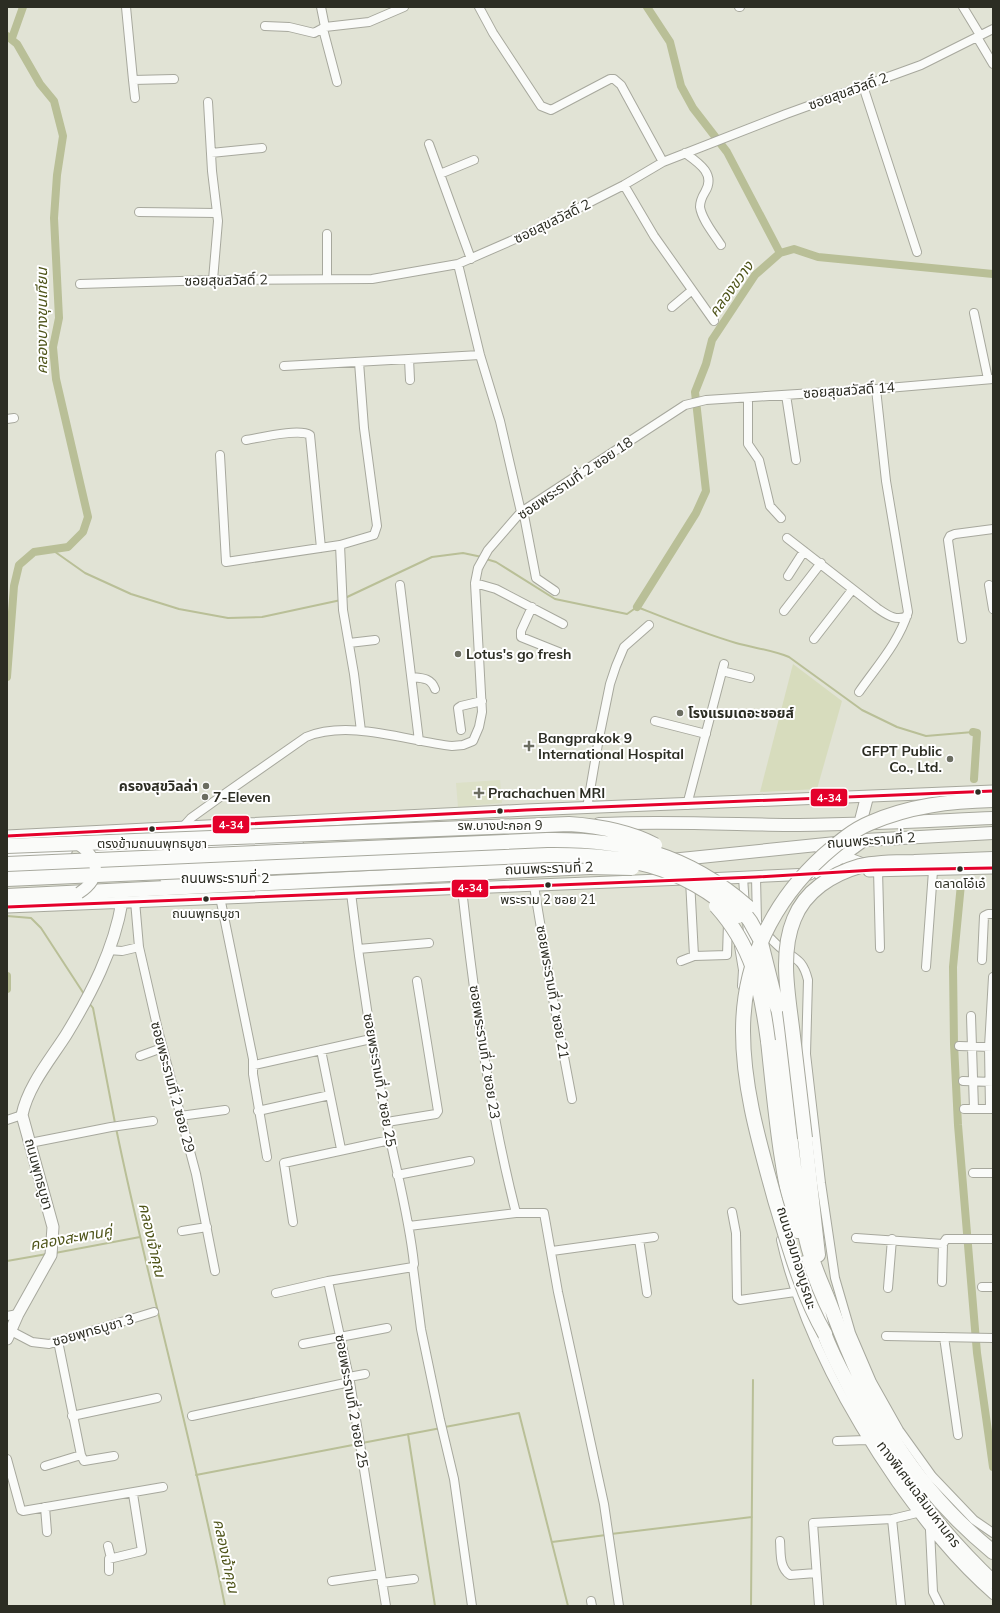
<svg xmlns="http://www.w3.org/2000/svg" width="1000" height="1613" viewBox="0 0 1000 1613" font-family="Mulish,'Noto Sans Thai',sans-serif">
<style>
.built{fill:#dce0c7}
.green{fill:#d7dcbd}
.lines{fill:none;stroke-linecap:round;stroke-linejoin:round}
.stream{stroke:#b9bf97;stroke-width:2}
.canal{stroke:#b9bf97;stroke-width:8}
.street-casing{stroke:#a7a89d;stroke-width:10}
.secondary-casing{stroke:#a7a89d;stroke-width:13}
.primary-casing{stroke:#a7a89d;stroke-width:14}
.highway-casing{stroke:#a7a89d;stroke-width:16}
.street{stroke:#fafbf9;stroke-width:8}
.secondary{stroke:#fafbf9;stroke-width:11}
.primary{stroke:#fafbf9;stroke-width:12}
.highway{stroke:#fafbf9;stroke-width:14}
.secondary-bridge-casing{stroke:#a7a89d;stroke-width:13;stroke-linecap:butt}
.highway-bridge-casing{stroke:#a7a89d;stroke-width:16;stroke-linecap:butt}
.secondary-bridge{stroke:#fafbf9;stroke-width:11}
.highway-bridge{stroke:#fafbf9;stroke-width:14}
.bus-1-casing{stroke:#fff;stroke-width:6}
.bus-1{stroke:#e4002b;stroke-width:3}
.poi-dot{fill:#6b6d61;stroke:#fff;stroke-width:1.5}
.bus-dot{fill:#2c2d23;stroke:#fff;stroke-width:1.5}
.labels{text-anchor:middle;stroke-width:4;stroke-linejoin:round;paint-order:stroke}
.bus-label{font-size:13px;fill:#2c2d23;stroke:#fff}
.street-label{font-size:14px;fill:#2c2d23;stroke:#fff}
.poi-label{font-size:14px;font-weight:bold;fill:#2c2d23;stroke:#fff;text-anchor:start}
.water-label{font-size:15px;font-style:italic;fill:#4e5419;stroke:#fff}
.line-badge{stroke:#fff;stroke-width:1.5}
.badge-label{font-size:11px;text-anchor:middle;font-weight:bold;fill:#fff}
</style>
<rect width="100%" height="100%" fill="#e1e3d5"/>
<path class="built" d="M500,780L502,803L458,807L456,783Z"/>
<path class="green" d="M793,664L842,701L817,789L760,792Z"/>
<g class="lines">
<path class="stream" d="M51,549L85,573L131,594L179,609L228,618L262,617L341,600
M486,559L496,562L555,599L627,614L637,607C670,620 702,633 736,643C754,648 772,650 789,657L862,710L897,727L926,736L973,732
M345,598L432,557L463,553L482,557
M7,916L31,918L41,928L84,994
M89,1003L93,1008L115,1123
M116,1128C149,1288 194,1446 225,1606
M55,1253L140,1237
M7,1261L47,1254
M445,1427L519,1413L568,1606
M408,1434L435,1606
M362,1443L441,1428
M196,1475L358,1444
M611,1534L752,1517
M552,1542L606,1535
M751,1606L753,1380"/>
<path class="canal" d="M7,36L17,44L40,84L54,101L63,136L57,175L54,218L59,318L53,347L56,379L88,517L83,532L68,547L34,552L19,565L14,586L7,677
M12,38L23,7
M780,253L794,249L818,257L993,274
M637,607L696,513L706,491L695,392L706,364L712,340L755,275L780,253L727,152L693,108L681,86L670,42L647,7
M973,732L977,733L974,779
M961,884L953,967L954,1044L958,1125L977,1353L993,1467
M7,976V989"/>
<defs>
<path id="street" d="M126,7L133,80L174,79
M321,7L325,27L369,22L404,7
M479,7L493,33L541,106L551,110L610,79H614L621,85L663,162
M739,7H740
M963,7L980,35
M265,26L289,27L314,33L325,27
M323,29L337,82
M977,37L993,64
M133,80L135,98
M863,86L917,252
M208,102L212,171L218,221L213,280
M429,144L471,259
M211,153L262,148
M685,153C699,163 716,174 705,192C702,197 700,201 700,207C702,220 714,234 721,245
M440,174L474,160
M624,185L654,236L714,321
M139,212L216,213
M458,264L480,355L500,421L521,512
M327,279V234
M80,284L213,280L372,279L458,264L529,233L624,185L663,162L786,114L921,65L993,29
M672,307L691,291
M974,313L988,379
M409,359L410,380
M284,366L480,355
M786,395L796,460
M748,398V444L759,460L770,506L781,518
M7,419L14,418
M246,440C259,438 299,428 310,435L321,548
M220,455L226,562L340,545L374,535L377,526L364,428L359,362
M523,510L536,578L555,591
M787,538L877,608C886,614 896,622 907,616
M340,545L343,610L354,674L361,731
M788,576L804,551
M475,583L496,589L563,624
M400,585L419,741
M989,585L993,609
M532,607L521,631V637L561,653
M784,611L821,563
M814,639L852,590
M962,639L948,540L950,536L955,534L993,529
M349,643L375,640
M722,671L750,678
M412,677C423,678 431,678 435,689
M859,692C877,666 899,642 908,612L886,481L876,389
M655,721L706,734
M461,730L458,708L461,706L482,701
M687,805L724,664
M587,808L599,738L610,684L616,666L624,647L649,625
M182,828L191,818L223,795L306,737C349,719 407,741 452,746L463,745L473,741L479,727L482,712L475,583L478,568L488,550L521,512L685,405L706,400L876,389L993,379
M878,870L880,948
M743,877L745,907
M756,877L757,922L759,927C767,934 774,943 782,949C797,960 803,960 808,980L806,1054L821,1183L835,1278L851,1333L872,1382L899,1430L932,1476L974,1520L993,1533
M690,880L694,956L727,955L728,923
M534,886L550,983L572,1099
M462,889C474,997 489,1107 516,1213
M351,893C360,970 372,1047 387,1124C396,1170 409,1216 414,1264L413,1267L328,1281L350,1382L386,1606
M220,897L253,1059V1074L267,1157
M135,901L139,947L158,1030L196,1174L215,1271
M747,920L749,950
M739,946L743,970L742,986
M358,949L429,943
M108,950L122,951L139,947
M982,960L984,916L988,914H993
M681,961L694,956
M926,967L933,871
M971,1016L974,1109
M959,1046L992,1047
M321,1050L341,1149
M140,1056L162,1048
M254,1065L371,1039
M963,1081L993,1082
M964,1109H993
M990,1109L989,1047L993,977
M258,1111L330,1095
M180,1116L225,1110
M7,1120L22,1115
M387,1122L436,1114L438,1111L417,981
M30,1143L111,1127L153,1121
M973,1173H993
M397,1175L470,1161
M732,1212L736,1233L737,1298L740,1300L795,1292
M293,1222L284,1163L390,1140
M409,1226L516,1213H544L558,1292L604,1504L619,1606
M182,1231L207,1227
M856,1238L943,1244L946,1239H993
M639,1239L647,1293
M781,1240C801,1328 845,1409 896,1483C926,1525 954,1561 993,1595
M552,1251L654,1237
M413,1267L421,1329L440,1420L454,1479L472,1606
M942,1282L943,1244
M982,1287H993
M888,1288L892,1239
M276,1293L328,1281
M7,1316L18,1314
M11,1331L32,1342L49,1344L154,1312
M886,1336L993,1338
M944,1337L958,1435
M58,1341L81,1455
M303,1344L387,1328
M349,1377L365,1374
M72,1416L157,1398
M192,1416L350,1382
M837,1441L866,1440
M7,1459L21,1510L23,1511L163,1487
M45,1466L81,1455L84,1461L114,1456
M45,1507L47,1532
M892,1519L901,1606
M930,1530L933,1592L940,1606
M780,1541C781,1554 779,1567 790,1575L816,1573
M108,1546L111,1558
M109,1571V1559L142,1551L133,1494
M332,1581L381,1574
M382,1583L414,1579
M591,1601L592,1606
M819,1606L813,1523L892,1519L917,1513"/>
<path id="secondary" d="M7,836L526,810L993,791
M869,871L993,868
M707,879L810,874
M7,907L684,879
M7,1339L18,1314L51,1255L53,1227L22,1115C28,1086 50,1060 66,1035C91,994 114,950 122,902"/>
<path id="primary" d="M599,824C660,821 722,824 784,825C854,825 923,821 993,818
M860,824L867,797
M191,846L297,841
M821,849L878,870
M671,860L865,840L993,833
M819,873L864,840
M166,878H242"/>
<path id="highway" d="M87,850L146,848L203,850
M7,854L65,850
M7,896L590,867
M777,1007C783,1069 788,1132 798,1194C801,1210 803,1226 807,1242C812,1264 823,1286 831,1307C868,1407 909,1483 993,1552
M768,1041C775,1105 780,1169 797,1231
M805,1138L818,1255
M805,1263C812,1286 817,1310 824,1333C830,1349 838,1365 846,1380C882,1455 933,1525 993,1582"/>
</defs>
<use href="#street" class="street-casing"/>
<use href="#secondary" class="secondary-casing"/>
<use href="#primary" class="primary-casing"/>
<use href="#highway" class="highway-casing"/>
<use href="#street" class="street"/>
<use href="#secondary" class="secondary"/>
<use href="#primary" class="primary"/>
<use href="#highway" class="highway"/>
<defs>
<path id="secondary-bridge" d="M78,844C100,859 102,878 79,893"/>
<path id="highway-bridge" d="M7,846L569,824C599,826 628,831 655,845
M7,864L547,840C626,839 687,854 748,907
M590,867L632,868
M7,879L548,855C623,854 681,864 738,916
M737,904L750,921L760,939L777,1007
M716,906C753,947 761,988 768,1041
M805,1138C801,1104 797,1070 793,1036C789,999 779,955 794,919C805,891 832,874 860,866C877,862 897,862 914,862C941,861 967,860 993,859
M825,1334C801,1292 789,1246 775,1200C760,1145 743,1089 743,1031C743,962 773,901 824,855C838,843 853,830 870,823C909,806 950,801 993,800"/>
</defs>
<use href="#secondary-bridge" class="secondary-bridge-casing"/>
<use href="#highway-bridge" class="highway-bridge-casing"/>
<use href="#secondary-bridge" class="secondary-bridge"/>
<use href="#highway-bridge" class="highway-bridge"/>
<defs>
<path id="bus-1" d="M7,836L526,810L993,791
M7,907L756,877L874,870L993,868"/>
</defs>
<use href="#bus-1" class="bus-1-casing"/>
<use href="#bus-1" class="bus-1"/>
</g>
<g class="poi-dot">
<circle cx="458" cy="654" r="4"/>
<circle cx="680" cy="713" r="4"/>
<path d="M527 740h4v4h4v4h-4v4h-4v-4h-4v-4h4z"/>
<circle cx="950" cy="759" r="4"/>
<circle cx="206" cy="786" r="4"/>
<path d="M477 787h4v4h4v4h-4v4h-4v-4h-4v-4h4z"/>
<circle cx="205" cy="797" r="4"/>
</g>
<g class="bus-dot">
<circle cx="978" cy="792" r="3.5"/>
<circle cx="500" cy="811" r="3.5"/>
<circle cx="152" cy="829" r="3.5"/>
<circle cx="960" cy="869" r="3.5"/>
<circle cx="548" cy="885" r="3.5"/>
<circle cx="206" cy="899" r="3.5"/>
</g>
<g class="labels">
<g class="bus-label">
<text x="500" y="830">รพ.บางปะกอก 9</text>
<text x="152" y="848">ตรงข้ามถนนพุทธบูชา</text>
<text x="960" y="888">ตลาดโอ๋เอ๋</text>
<text x="548" y="904">พระราม 2 ซอย 21</text>
<text x="206" y="918">ถนนพุทธบูชา</text>
</g>
<g class="street-label">
<text transform="translate(848 91) rotate(-20)" y="5">ซอยสุขสวัสดิ์ 2</text>
<text transform="translate(552 221) rotate(-26)" y="5">ซอยสุขสวัสดิ์ 2</text>
<text transform="translate(226 280) rotate(-1)" y="5">ซอยสุขสวัสดิ์ 2</text>
<text transform="translate(849 390) rotate(-4)" y="5">ซอยสุขสวัสดิ์ 14</text>
<text transform="translate(575 478) rotate(-34)" y="5">ซอยพระรามที่ 2 ซอย 18</text>
<text transform="translate(871 840) rotate(-4)" y="5">ถนนพระรามที่ 2</text>
<text transform="translate(549 868) rotate(-2)" y="5">ถนนพระรามที่ 2</text>
<text x="225" y="883">ถนนพระรามที่ 2</text>
<text transform="translate(553 992) rotate(80)" y="5">ซอยพระรามที่ 2 ซอย 21</text>
<text transform="translate(485 1052) rotate(81)" y="5">ซอยพระรามที่ 2 ซอย 23</text>
<text transform="translate(380 1080) rotate(80)" y="5">ซอยพระรามที่ 2 ซอย 25</text>
<text transform="translate(173 1087) rotate(75)" y="5">ซอยพระรามที่ 2 ซอย 29</text>
<text transform="translate(39 1174) rotate(75)" y="5">ถนนพุทธบูชา</text>
<text transform="translate(797 1258) rotate(73)" y="5">ถนนจอมทองบูรณะ</text>
<text transform="translate(93 1330) rotate(-16)" y="5">ซอยพุทธบูชา 3</text>
<text transform="translate(352 1401) rotate(80)" y="5">ซอยพระรามที่ 2 ซอย 25</text>
<text transform="translate(919 1494) rotate(53)" y="5">ทางพิเศษเฉลิมมหานคร</text>
</g>
<g class="poi-label">
<text x="466" y="659">Lotus's go fresh</text>
<text x="688" y="718">โรงแรมเดอะชอยส์</text>
<text x="538" y="743">Bangprakok 9<tspan x="538" dy="16">International Hospital</tspan></text>
<text x="942" y="756" text-anchor="end">GFPT Public<tspan x="942" dy="16">Co., Ltd.</tspan></text>
<text x="198" y="791" text-anchor="end">ครองสุขวิลล่า</text>
<text x="488" y="798">Prachachuen MRI</text>
<text x="213" y="802">7-Eleven</text>
</g>
<g class="water-label">
<text transform="translate(731 289) rotate(-54)" y="5">คลองขวาง</text>
<text transform="translate(42 321) rotate(-90)" y="5">คลองบางขุนเทียน</text>
<text transform="translate(71 1238) rotate(-10)" y="5">คลองสะพานคู่</text>
<text transform="translate(152 1240) rotate(77)" y="5">คลองเจ้าคุณ</text>
<text transform="translate(226 1556) rotate(78)" y="5">คลองเจ้าคุณ</text>
</g>
</g>
<g class="line-badge">
<rect x="810" y="788" width="38" height="19" rx="4" fill="#e4002b"/>
<rect x="212" y="815" width="38" height="19" rx="4" fill="#e4002b"/>
<rect x="451" y="879" width="38" height="19" rx="4" fill="#e4002b"/>
</g>
<g class="badge-label">
<text x="829" y="802">4-34</text>
<text x="231" y="829">4-34</text>
<text x="470" y="892">4-34</text>
</g>
<rect width="1000" height="1613" fill="none" stroke="#2c2d23" stroke-width="16"/>
</svg>
